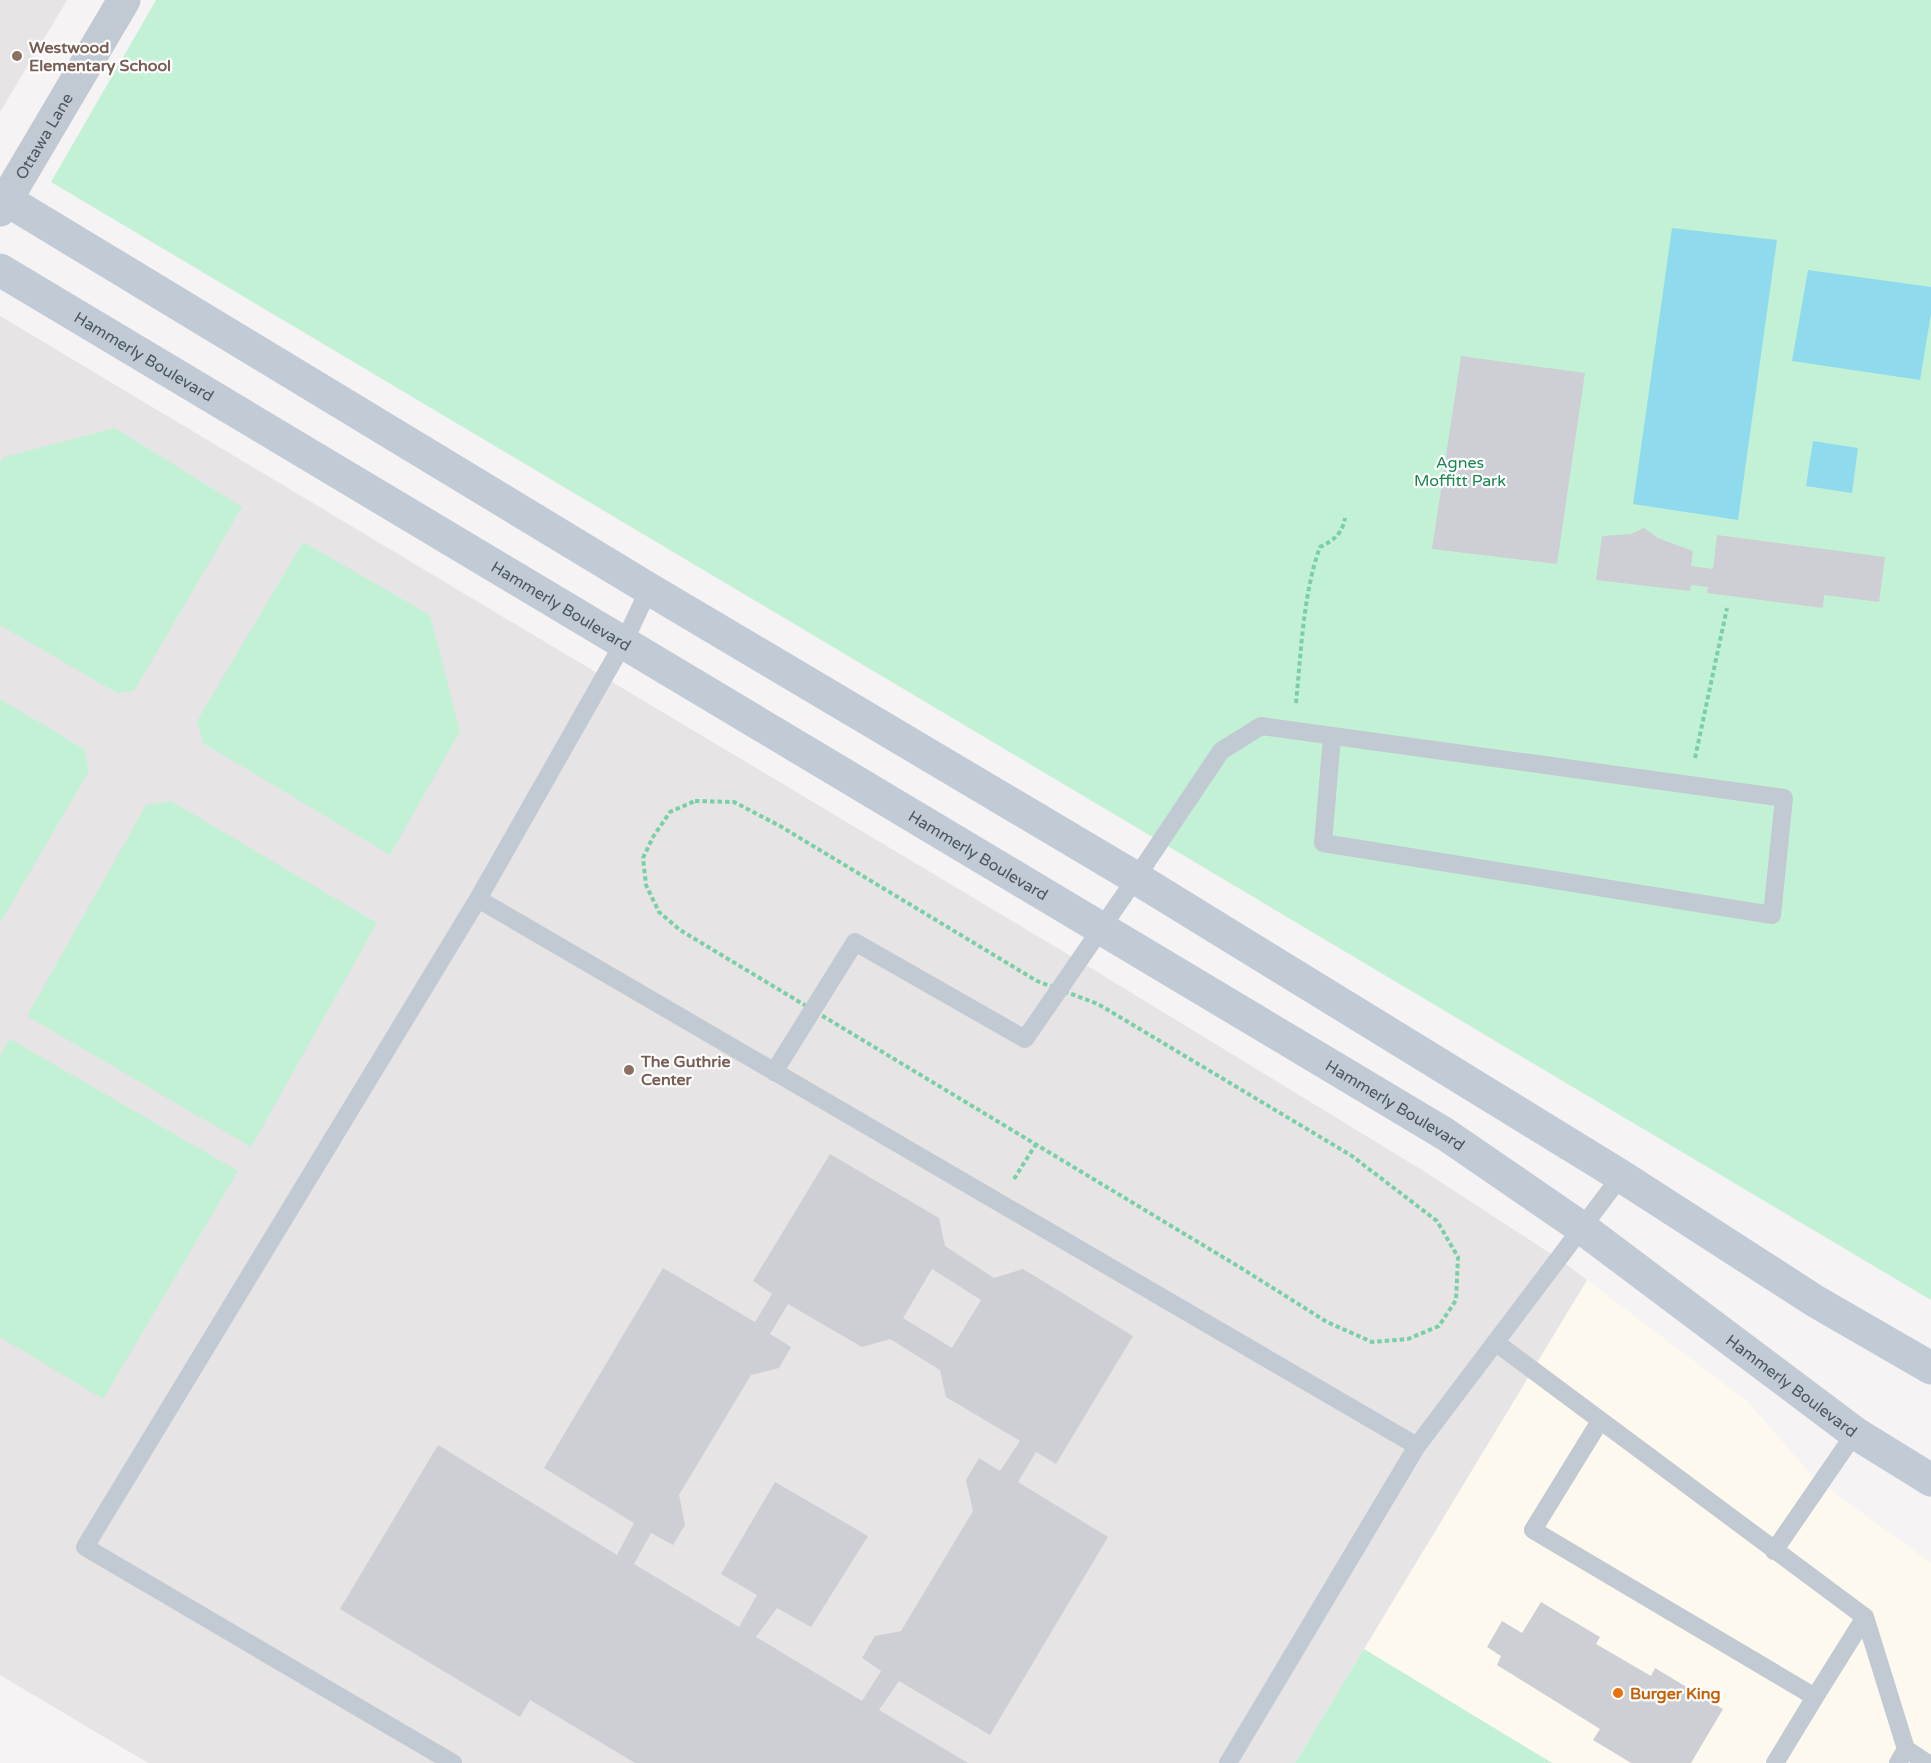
<svg xmlns="http://www.w3.org/2000/svg" width="1931" height="1763" viewBox="0 0 1931 1763" font-family="'Varela Round',sans-serif">
<style>
.commercial{fill:#fdf9ef}
.education{fill:#e6e4e5}
.green{fill:#c3f1d5}
.water{fill:#90daee}
.building{fill:#cdcfd5;fill-rule:evenodd}
.lines{fill:none;stroke-linecap:round;stroke-linejoin:round}
.path{stroke:#7ad0a6;stroke-width:4;stroke-dasharray:4.5 3;stroke-linecap:butt}
.lane{stroke:#c1cad2;stroke-width:18}
.street{stroke:#c1cad2;stroke-width:33}
.secondary{stroke:#c1cbd6;stroke-width:33}
.education-dot{fill:#8d6e63;stroke:#fff;stroke-width:2}
.food-dot{fill:#e8710a;stroke:#fff;stroke-width:2}
.labels{text-anchor:middle;stroke-width:4.5;stroke-linejoin:round;paint-order:stroke}
.education-label{font-size:16px;font-weight:bold;fill:#785e54;stroke:#fff;text-anchor:start}
.street-label{font-size:16px;fill:#4a5661;stroke:#fff}
.park-label{font-size:16px;fill:#17864f;stroke:#fff}
.food-label{font-size:16px;font-weight:bold;fill:#c56008;stroke:#fff;text-anchor:start}
</style>
<rect width="100%" height="100%" fill="#f5f3f3"/>
<path class="commercial" d="M1587,1280L1748,1402L1813,1477L1931,1563V1763H1552L1364,1649Z"/>
<path class="education" d="M0,0H67L0,112Z
M0,316L1094,970L1422,1170L1559,1259L1587,1280L1295,1763H148L0,1675Z"/>
<path class="green" d="M156,0H1931V1300L51,182Z
M115,428L242,507L134,691L117,693L0,625V463L4,457Z
M303,542L430,615L460,731L390,855L203,743L197,721Z
M0,699L84,749L89,771L0,923Z
M171,801L377,923L251,1147L27,1016L146,805Z
M10,1039L238,1171L103,1399L0,1337V1056Z
M1364,1649L1552,1763H1295Z"/>
<path class="water" d="M1672,228L1777,240L1738,520L1633,504Z
M1808,270L1931,287V314L1920,380L1792,361Z
M1813,441L1858,448L1852,493L1806,486Z"/>
<path class="building" d="M1461,356L1585,373L1557,564L1432,549Z
M1644,528L1658,538L1693,551L1691,566L1713,569L1717,535L1885,557L1879,602L1824,595L1823,608L1707,593L1708,587L1691,585L1690,591L1596,580L1602,536L1631,534Z
M830,1154L939,1218L945,1246L994,1278L1023,1269L1133,1336L1056,1464L1036,1452L1018,1482L1108,1537L990,1735L899,1681L879,1710L968,1763H635L530,1700L520,1717L340,1609L438,1445L617,1555L634,1523L544,1468L663,1268L755,1322L772,1294L753,1281ZM932,1269L981,1300L952,1348L903,1318ZM788,1304L862,1347L890,1339L940,1370L946,1397L1020,1441L1000,1471L979,1458L966,1480L973,1511L901,1631L875,1636L862,1658L881,1671L862,1701L756,1637L777,1608L811,1627L868,1536L775,1482L721,1574L757,1595L739,1627L634,1564L651,1533L673,1545L685,1525L679,1495L751,1375L779,1368L791,1347L770,1334Z
M1541,1602L1600,1637L1596,1644L1651,1676L1655,1668L1723,1709L1691,1763H1631L1593,1740L1600,1729L1497,1665L1501,1656L1487,1647L1502,1621L1522,1633Z"/>
<g class="lines">
<path class="path" d="M1296,703C1301,654 1303,593 1320,547C1334,540 1342,534 1345,518
M1695,758L1727,608
M695,801L734,802L780,826L1037,981L1098,1004L1352,1156L1437,1221L1458,1257L1456,1300L1439,1326L1408,1339L1372,1342L1327,1322L1241,1268L680,930L659,912L646,885L643,858L653,837L670,812Z
M1014,1179L1036,1144"/>
<path class="lane" d="M478,899L624,642L649,589
M774,1072L855,942L1025,1039L1136,878L1221,751L1261,726L1784,798L1772,915L1323,843L1332,737
M1495,1342L1865,1617L1906,1749L1898,1763
M1600,1421L1533,1530L1815,1697L1775,1763
M1417,1446L1621,1176
M1774,1551L1855,1433
M1815,1697L1865,1617
M1906,1749L1927,1763
M453,1763L85,1547L478,899L1417,1446L1228,1763"/>
<path class="street" id="s1" d="M0,210L124,0"/>
<g class="secondary">
<path d="M0,196L649,589L1136,878L1621,1176L1815,1301L1931,1368"/>
<path id="s2" d="M0,270L1445,1134L1582,1228L1855,1433L1931,1480"/>
</g>
</g>
<g class="education-dot">
<circle cx="17" cy="56" r="6"/>
<circle cx="629" cy="1070" r="6"/>
</g>
<circle class="food-dot" cx="1618" cy="1693" r="6"/>
<g class="labels">
<g class="education-label">
<text x="29" y="53">Westwood<tspan x="29" dy="18">Elementary School</tspan></text>
<text x="641" y="1067">The Guthrie<tspan x="641" dy="18">Center</tspan></text>
</g>
<g class="street-label">
<text dy="6" stroke="none"><textPath href="#s1" startOffset="86">Ottawa Lane</textPath></text>
<text dy="6" stroke="none"><textPath href="#s2" startOffset="168">Hammerly Boulevard</textPath></text>
<text dy="6" stroke="none"><textPath href="#s2" startOffset="654">Hammerly Boulevard</textPath></text>
<text dy="6" stroke="none"><textPath href="#s2" startOffset="1140">Hammerly Boulevard</textPath></text>
<text dy="6" stroke="none"><textPath href="#s2" startOffset="1626">Hammerly Boulevard</textPath></text>
<text dy="6" stroke="none"><textPath href="#s2" startOffset="2112">Hammerly Boulevard</textPath></text>
</g>
<g class="park-label">
<text x="1460" y="468">Agnes<tspan x="1460" dy="18">Moffitt Park</tspan></text>
</g>
<g class="food-label">
<text x="1630" y="1699">Burger King</text>
</g>
</g>
</svg>
